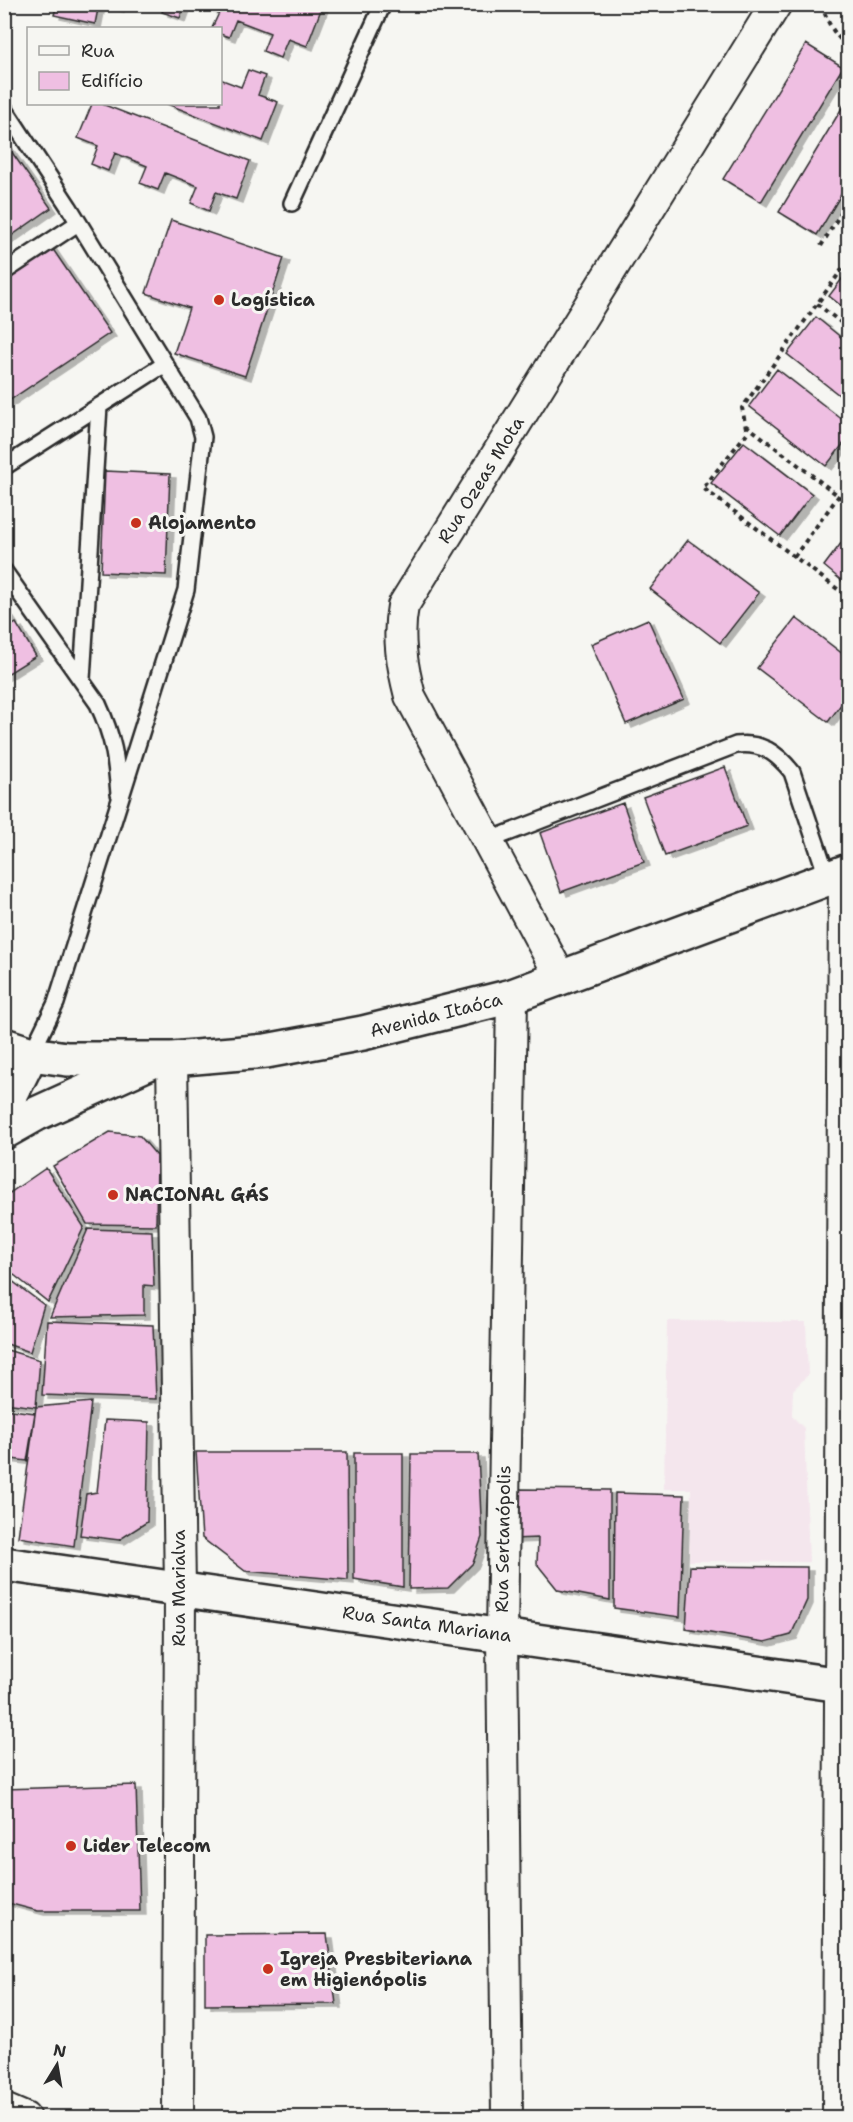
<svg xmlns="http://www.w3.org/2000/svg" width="853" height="2122" viewBox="0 0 853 2122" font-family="'Shantell Sans',sans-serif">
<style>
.built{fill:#f4e6ed}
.building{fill:#efbfe2;stroke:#2b2b2b;stroke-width:1.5;filter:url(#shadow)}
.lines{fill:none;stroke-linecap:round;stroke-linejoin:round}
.service-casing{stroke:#2b2b2b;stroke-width:20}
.minor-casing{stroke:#2b2b2b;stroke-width:34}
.tertiary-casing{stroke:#2b2b2b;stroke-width:38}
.secondary-casing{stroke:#2b2b2b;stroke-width:38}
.primary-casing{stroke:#2b2b2b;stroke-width:38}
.path{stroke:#2b2b2b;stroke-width:4;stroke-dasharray:4.5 4.5;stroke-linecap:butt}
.service{stroke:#f6f6f2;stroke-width:15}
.minor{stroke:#f6f6f2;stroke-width:30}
.tertiary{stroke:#f6f6f2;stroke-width:33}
.secondary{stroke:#f6f6f2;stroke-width:33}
.primary{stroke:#f6f6f2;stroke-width:33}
.poi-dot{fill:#c8321e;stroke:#f6f6f2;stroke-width:2}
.labels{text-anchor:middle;stroke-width:6;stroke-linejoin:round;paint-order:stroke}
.poi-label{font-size:18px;font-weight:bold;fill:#2b2b2b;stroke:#f6f6f2;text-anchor:start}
.street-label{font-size:18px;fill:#2b2b2b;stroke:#f6f6f2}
</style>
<defs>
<filter id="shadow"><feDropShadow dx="6" dy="4" stdDeviation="0" flood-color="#0004"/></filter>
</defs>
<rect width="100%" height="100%" fill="#f6f6f2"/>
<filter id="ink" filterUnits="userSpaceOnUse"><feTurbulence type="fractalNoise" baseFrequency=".0167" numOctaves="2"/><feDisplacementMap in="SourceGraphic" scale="12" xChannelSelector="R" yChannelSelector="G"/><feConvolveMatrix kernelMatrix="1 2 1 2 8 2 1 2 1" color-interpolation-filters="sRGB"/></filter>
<g filter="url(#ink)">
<path class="built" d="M667,1321L806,1322L808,1375L793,1390L792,1416L804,1428L809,1562L689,1561L691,1489H664Z"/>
<path class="building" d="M57,4H99L95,24L54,15Z
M101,4H119L118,8Z
M165,4H185L180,18L162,12Z
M197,4H314L322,7L307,46L288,39L280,58L263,51L270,33L236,20L229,37L220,34V28H212L219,13Z
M806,44L843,67L761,202L723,179Z
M248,70L265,76L258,95L278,102L263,141L167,104H220V79L241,87Z
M848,98V183L817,235L779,212Z
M92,104H102L250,161L236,199L216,192L209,211L191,203L198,186L165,173L158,190L140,183L147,166L115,153L108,171L91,164L98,146L78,138Z
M4,141L51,208L4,241Z
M171,220L284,258L245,376L174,353L189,308L146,293Z
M50,245L110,333L4,404V275Z
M848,271V311L829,296Z
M816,317L848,343V402L787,354Z
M777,369L848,424V438L826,466L749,406Z
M744,442L812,494L780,536L711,483Z
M105,471L170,474L166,575L101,572Z
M848,534V586L824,566Z
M688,540L759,593L720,643L650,589Z
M4,608L12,620L4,625Z
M796,618L848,658V695L828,722L757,668Z
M648,619L684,699L626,724L591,644Z
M16,623L36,656L4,676V631Z
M725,767L747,826L665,856L643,797Z
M623,803L644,862L561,892L540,833Z
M110,1132L140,1136L157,1156L156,1225L87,1224L53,1166Z
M46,1168L84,1227L48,1302L4,1267V1197Z
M88,1229L152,1231L154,1286L144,1285V1315L50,1317Z
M4,1275L44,1305L30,1352L4,1343Z
M47,1321L153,1325L156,1399L42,1395Z
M4,1349L40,1360L36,1407L4,1403Z
M91,1402L74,1546L18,1537L36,1407Z
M4,1409L35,1413L27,1461L4,1458Z
M105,1420L149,1422L147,1522L119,1540L80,1535L86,1494L97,1492Z
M196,1452H347L348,1580L245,1571L202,1538Z
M354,1453H403V1587L354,1579Z
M411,1454H478L482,1537L473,1563L448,1588L409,1589Z
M519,1489L610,1490V1600L558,1590L537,1564L538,1538L512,1539Z
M615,1493L684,1495L680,1617L614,1608Z
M690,1566L807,1567V1600L791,1635L765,1642L686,1629Z
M136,1785L140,1911H38L4,1902V1789Z
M327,1934L336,2004L205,2005V1935Z"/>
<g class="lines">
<defs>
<path id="service" d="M4,108L69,207L198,418L203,437L186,590L56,1003L31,1054
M292,203L383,4
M4,272L78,223
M4,467L165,364
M4,571L98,704C114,739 116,758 119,794
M82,679L99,406
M487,841L736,745C761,742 776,752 792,772L828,879"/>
<path id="minor" d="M561,978L410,696C402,665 397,637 403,606L776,4
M172,1059L180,1588L178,2118
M4,2109L25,2118
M507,2118L502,1635L512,996
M838,2118L844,873"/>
<path id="tertiary" d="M4,1564L848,1686"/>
<path id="secondary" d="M31,1054L67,1059H172L266,1051L363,1033L512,996L848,871"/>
<path id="primary" d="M4,1045L31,1054L4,1108
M4,1132L36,1114L155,1060"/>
</defs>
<use href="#service" class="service-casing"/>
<use href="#minor" class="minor-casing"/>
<use href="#tertiary" class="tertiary-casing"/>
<use href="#secondary" class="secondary-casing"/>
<use href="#primary" class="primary-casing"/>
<path class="path" d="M822,4C827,23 834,34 848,47
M821,246L848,201
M848,261L742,408L747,433L703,488L848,597
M817,304L848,328
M746,425L848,503
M794,557L848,483"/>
<use href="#service" class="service"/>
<use href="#minor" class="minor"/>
<use href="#tertiary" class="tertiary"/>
<use href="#secondary" class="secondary"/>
<use href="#primary" class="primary"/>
</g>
</g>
<g class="poi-dot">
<circle cx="219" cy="300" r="6"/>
<circle cx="136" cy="523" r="6"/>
<circle cx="113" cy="1195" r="6"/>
<circle cx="71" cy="1846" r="6"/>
<circle cx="268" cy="1969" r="6"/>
</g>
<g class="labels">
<g class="poi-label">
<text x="231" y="306">Logística</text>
<text x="148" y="529">Alojamento</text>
<text x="125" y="1201">NACIONAL GÁS</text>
<text x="83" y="1852">Lider Telecom</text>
<text x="280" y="1965">Igreja Presbiteriana<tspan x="280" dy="21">em Higienópolis</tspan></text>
</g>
<g class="street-label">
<text transform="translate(481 480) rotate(-58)" y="6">Rua Ozeas Mota</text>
<text transform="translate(436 1015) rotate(-14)" y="6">Avenida Itaóca</text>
<text transform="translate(503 1539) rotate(-89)" y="6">Rua Sertanópolis</text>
<text transform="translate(179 1588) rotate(-90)" y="6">Rua Marialva</text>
<text transform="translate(427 1624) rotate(8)" y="6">Rua Santa Mariana</text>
</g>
</g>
<rect width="853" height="2122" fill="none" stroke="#f6f6f2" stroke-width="24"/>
<rect x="12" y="12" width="829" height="2098" fill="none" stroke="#2b2b2b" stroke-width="2" filter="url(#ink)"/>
<rect x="27" y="27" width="195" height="78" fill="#f6f6f2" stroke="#a5a5a2" stroke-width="1.5"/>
<rect x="39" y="46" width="30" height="9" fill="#f6f6f2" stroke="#a5a5a2" stroke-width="1.5"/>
<text x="81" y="57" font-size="18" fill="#2b2b2b">Rua</text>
<rect x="39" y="72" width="30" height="18" fill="#efbfe2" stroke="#a5a5a2" stroke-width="1.5"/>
<text x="81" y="87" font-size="18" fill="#2b2b2b">Edifício</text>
<g transform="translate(57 2065) rotate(11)" stroke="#f6f6f2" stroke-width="4.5" paint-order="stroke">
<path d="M0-4.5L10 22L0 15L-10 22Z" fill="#2b2b2b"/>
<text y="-9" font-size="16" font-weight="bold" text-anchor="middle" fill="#2b2b2b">N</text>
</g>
</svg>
